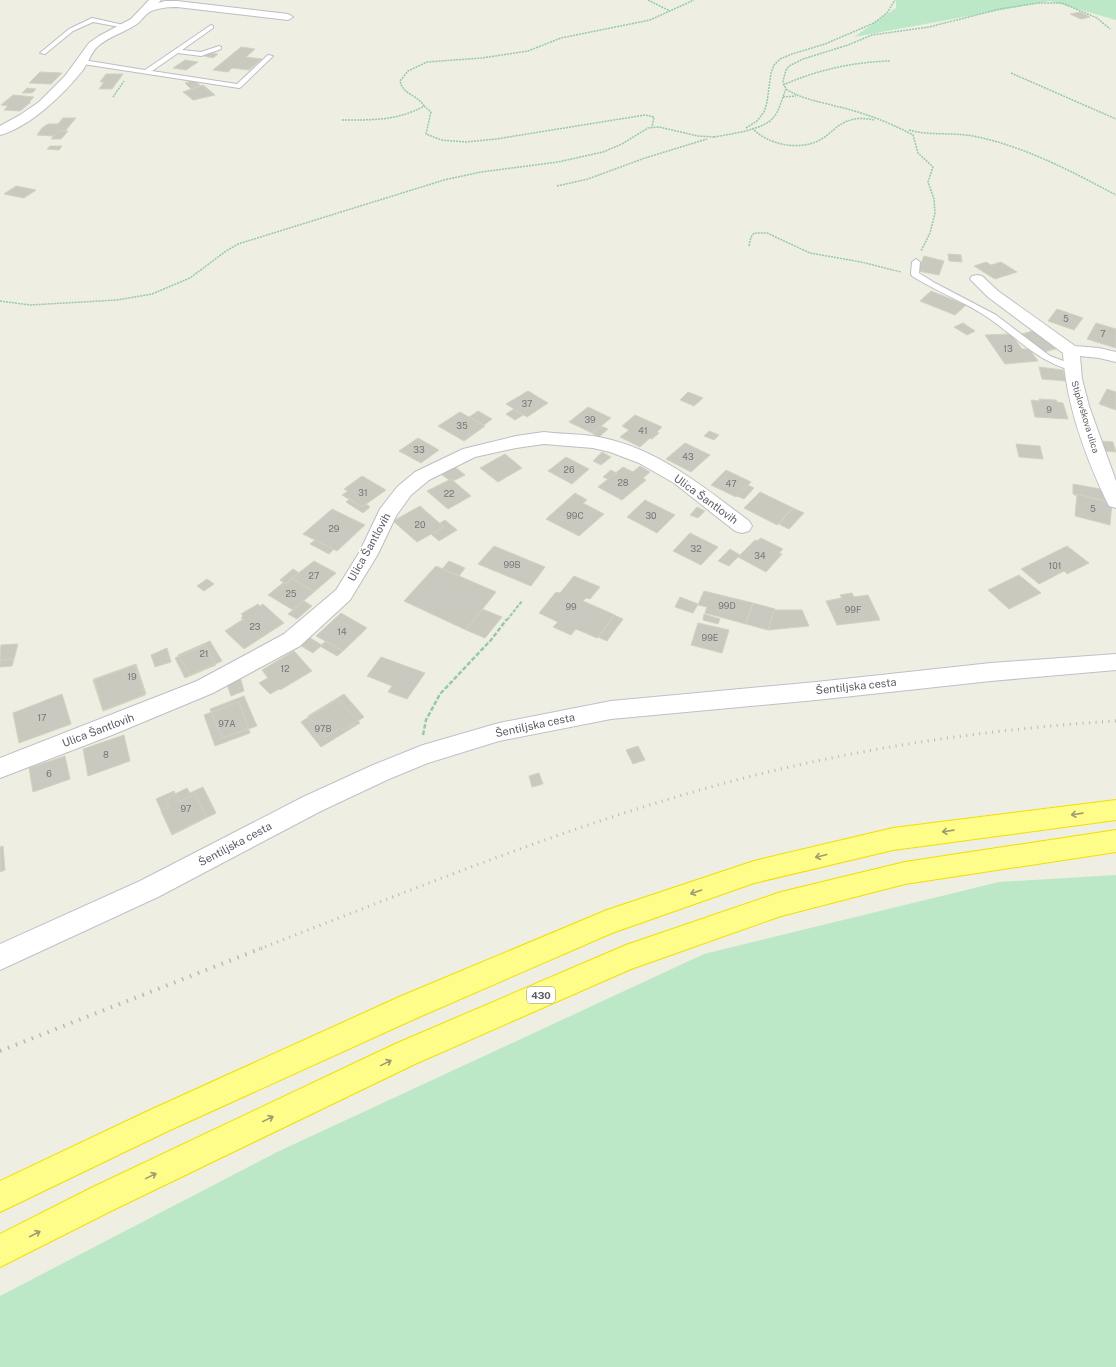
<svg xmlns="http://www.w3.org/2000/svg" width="1116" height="1367" viewBox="0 0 1116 1367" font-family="'Public Sans',sans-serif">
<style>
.green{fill:#bde8c7}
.building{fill:#c9c9bf;stroke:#d3d2c0}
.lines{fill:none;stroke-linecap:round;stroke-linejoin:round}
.lane-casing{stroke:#bdbec4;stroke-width:2}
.street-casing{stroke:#bdbec4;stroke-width:2}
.secondary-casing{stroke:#bfc0c9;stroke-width:2}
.highway-casing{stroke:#f1df00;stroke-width:2}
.path-far2{stroke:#95c8b1;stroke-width:1.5;stroke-dasharray:2 1;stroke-linecap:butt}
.path-far1{stroke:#95c8b1;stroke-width:2;stroke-dasharray:3.5 1.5;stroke-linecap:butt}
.path{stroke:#95c8b1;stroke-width:2.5;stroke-dasharray:4.5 2;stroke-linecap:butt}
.lane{fill:#fff;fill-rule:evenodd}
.street{fill:#fff;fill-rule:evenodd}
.secondary{fill:#fff;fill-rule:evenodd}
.highway{fill:#fffd89;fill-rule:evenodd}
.rail-far1{stroke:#b8b8b9;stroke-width:3;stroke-dasharray:1 5.5;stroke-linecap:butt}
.rail{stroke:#b8b8b9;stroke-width:4;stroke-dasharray:1.5 7;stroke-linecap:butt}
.oneway{stroke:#9d9c73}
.labels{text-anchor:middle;stroke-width:3;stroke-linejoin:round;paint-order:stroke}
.number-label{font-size:9px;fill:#76777b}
.far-street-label{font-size:9px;fill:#5b5c64;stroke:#fff}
.shield{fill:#fff;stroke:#8c8d92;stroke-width:1}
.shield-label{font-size:10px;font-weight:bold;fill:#5b5c64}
.street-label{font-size:11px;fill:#5b5c64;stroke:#fff}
</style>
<rect width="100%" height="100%" fill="#eeeee2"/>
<path class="green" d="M896,0H1116V20L1050,1L854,37L896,8Z
M1116,875V1367H0V1296L277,1152L704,954L999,882Z"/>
<path class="building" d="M1080,12L1090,17L1081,19L1070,14Z
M241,47L255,49L246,57L262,59L249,70L232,68L228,72L213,70Z
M209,53L218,54L213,58L204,56Z
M185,60L198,62L186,70L173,68Z
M40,72L62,73L51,84L29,83Z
M106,74H123L112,89H99L104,82H100Z
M192,81L196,82L201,86L191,89L185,83Z
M203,85L215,95L193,100L183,92Z
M27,88L36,89L32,93H22Z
M13,95L34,97L29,102H31L20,111L4,110L8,106L1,105Z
M63,118H76L65,131H58L53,136L37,135L42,128L48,124H58Z
M58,131H68L61,139H51Z
M50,146H62L59,150L47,149Z
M16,186L36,190L24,198L4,194Z
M948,254L961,255L962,262L949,261Z
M924,256L944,261L939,275L918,271Z
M986,262L991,265L1001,262L1017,272L995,279L974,266Z
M931,291L966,305L955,315L920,301Z
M1057,309L1083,318L1074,330L1048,321Z
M963,323L975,331L967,335L954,327Z
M1096,323L1116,329V348L1087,339Z
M1036,330L1059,348L1044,352L1022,334Z
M1011,334L1022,349H1029L1038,361L1005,364L985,335Z
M1039,367L1063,370L1066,381L1042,379Z
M1107,389L1116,392V410L1099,404Z
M528,391L548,403L527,417L506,404Z
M688,392L703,398L694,406L680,400Z
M1039,399L1056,400L1057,402L1063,403L1068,419L1035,417L1031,400L1040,401Z
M588,407L611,418L592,433L569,422Z
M514,409L523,415L515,420L506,414Z
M478,411L492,419L484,425L469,417Z
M460,412L485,426L464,441L438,426Z
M635,415L662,427L657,432L659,433L652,439L650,438L640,447L620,437L629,430L622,426Z
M601,426L608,429L599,437L592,433Z
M709,431L719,435L714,440L704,436Z
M418,438L439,450L421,463L399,451Z
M1100,441L1113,442L1116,452L1104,451Z
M685,443L710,455L691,472L666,459Z
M1016,444L1040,446L1043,459L1019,457Z
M602,452L611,457L601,465L593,461Z
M505,454L522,468L498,482L480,468Z
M566,457L589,469L572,484L548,471Z
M640,466L650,472L643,478L646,480L622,500L598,487L623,467L633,472Z
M455,467L465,475L453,481L451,479L449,480L441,474Z
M611,470L616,473L608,479L603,477Z
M726,470L751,482L736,497L711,485Z
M362,476L386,490L362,507L342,495L348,491L344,489Z
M451,479L471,496L448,509L427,491Z
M1073,484L1106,490V501L1077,494V496L1073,494Z
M748,485L754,488L744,499L737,496Z
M760,492L793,508L777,525L744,508Z
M575,493L587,500L583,503L604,514L579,536L546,519Z
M1077,494L1112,503L1110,525L1075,516Z
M350,499L362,507L366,504L370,507L363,513L346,502Z
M645,500L675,515L657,533L627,517Z
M420,506L444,527L417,542L393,521Z
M697,507L705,511L698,518L690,515Z
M793,508L804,513L789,529L779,524Z
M332,509L365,525L337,551L303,534Z
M445,520L457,530L439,541L431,534L444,527L440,523Z
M690,533L718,547L701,565L673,551Z
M761,538L783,549L779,553L782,554L766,572L738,557L755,540L757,541Z
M315,540L334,549L329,554L310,544Z
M494,546L545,567L531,586L478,564Z
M1067,546L1089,563L1067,574L1064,571L1039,584L1021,569Z
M730,549L740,555L729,566L718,561Z
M314,561L336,573L314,592L292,578Z
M449,561L465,568L459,576L442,569Z
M436,566L496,592L466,630L404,601Z
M293,569L299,573L286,584L280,580Z
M1019,575L1041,593L1009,609L988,590Z
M574,576L600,587L590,599L586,598L583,601L615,615L597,638L576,629L571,635L553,627L558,622L539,613L556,592L560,593Z
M292,578L314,592L293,610L268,595L284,582L286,584Z
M207,579L214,584L204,591L197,586Z
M704,591L753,603L746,624L705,613L707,607L698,605Z
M852,593L854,597L868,595L880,620L837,625L826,601L842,598L840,595Z
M680,597L698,604L693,613L675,607Z
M304,601L312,606L297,619L288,614Z
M753,603L775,609L768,630L746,624Z
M258,604L260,606L263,604L284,623L244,649L225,631L242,620L244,621L241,618L243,616L241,614Z
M482,609L502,617L485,638L466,630Z
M774,610H802L809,626L768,630Z
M341,613L367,628L343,651L316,636Z
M704,614L720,619L718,624L703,620Z
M614,615L623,619L607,641L598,637Z
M698,623L729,630L722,653L691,645Z
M307,636L322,645L313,653L298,644Z
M210,641L222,661L190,675L178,655Z
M326,641L343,651L337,656L320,646Z
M18,644L14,659L0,660L1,645Z
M205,645L216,665L185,678L175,658Z
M167,648L171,662L155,667L151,655Z
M294,651L312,671L280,690L279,689L270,694L259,683L268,678L262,670Z
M381,657L425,673L407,699L388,692L392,686L367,676Z
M14,659L12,666L0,667V660Z
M136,664L146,694L103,710L94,679Z
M135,665L145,695L103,711L93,680Z
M240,677L244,691L231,696L226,682Z
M62,694L71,724L19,743L13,713Z
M344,694L364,717L344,730L342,727L326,737L308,716Z
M244,696L257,726L222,738L210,709Z
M338,699L360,723L321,747L301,722Z
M239,702L250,733L215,746L204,715Z
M124,735L130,761L88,776L83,749Z
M638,746L645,760L633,764L626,750Z
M65,756L70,779L33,792L29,768Z
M539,773L543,784L532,787L529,776Z
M203,787L216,813L172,835L161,811L169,807L165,799L187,788L190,793Z
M174,791L179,802L195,794L206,817L172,834L156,799Z
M3,846L5,870L0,872V847Z"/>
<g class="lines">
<defs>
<path id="lane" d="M92,18L128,26L125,28L93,22L73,31L45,54L40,53L69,29Z
M211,25L213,26V28L182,50L201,52L219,46L221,47V49L201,56L178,53L152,71L237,84L268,55L273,56L241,87L239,88L83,64L80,62L83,60L145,70Z
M916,259L920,262L919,273L935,283L996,315L1050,356L1074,365L1076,367L1071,370C1039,362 1017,338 990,319C966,302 937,292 912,276L911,274L912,262Z"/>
<path id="street" d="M149,0H161L158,3L165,1H177L288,14L293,17L288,20L177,7C168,7 155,8 148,13C144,16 141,21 137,24C124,33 109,36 97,47C91,53 88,63 83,70C64,94 30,127 0,135V126L20,115L39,102L65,76L89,43L99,36L131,19Z
M977,275L982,276L998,291L1075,346L1099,348L1116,352V362L1099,358L1080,356L1082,379L1089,406L1116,481V508L1109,506L1107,502C1085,456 1066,404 1063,353L988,297L970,279L972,276Z
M544,432C560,434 577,434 593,436C655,446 701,485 749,521L752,526L749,531L742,533L735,531L674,483L639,463L610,452L593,448L544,444L516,448L475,457L429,480L411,495L396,516L378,554L350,600L300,646L213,693L112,735L0,778V758L197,681L284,634L336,590L359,553L380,509L397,487L415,472L463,449L516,436Z"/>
<path id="secondary" d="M1116,654V670L991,681L816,700L611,719L499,741L428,763L389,779L321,811L158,897L0,970V944L140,881L303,797L373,765L423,745L499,723L611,701L816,682L991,663Z"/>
<path id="highway" d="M1116,800V820L893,850L754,883L612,933L419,1017L168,1131L0,1212V1181L148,1111L399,997L607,910L754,861L893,828Z
M1116,830V852L905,884L781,916L631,969L415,1064L113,1210L0,1267V1234L91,1188L395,1044L626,945L781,892L905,862Z"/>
</defs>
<use href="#lane" class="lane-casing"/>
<use href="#street" class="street-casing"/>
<use href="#secondary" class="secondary-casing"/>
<use href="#highway" class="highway-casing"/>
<path class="path-far2" d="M648,0L670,11
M1011,73L1116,119
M783,85C817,70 853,62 890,61
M786,89C801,99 818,101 835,106C862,112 889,122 913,135L918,153L933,167L928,182L934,199L935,213L930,233L921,251
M113,97L124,81
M783,97L796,96
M424,106L431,112L426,134L441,140L466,142L496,139L645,115L654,117L652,127
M342,120C371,120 398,121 424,106C418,95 403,95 400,81L408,71L427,62L482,58L528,51L561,38L650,20L694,0
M746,128L757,121L764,112L767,102L771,73L774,65L780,59L792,54L825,44L874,23L887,13L895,0
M752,128C768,145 799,151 820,140C831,134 838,123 851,120C858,117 867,119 875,120
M909,130C930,136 951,132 973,136C1024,146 1071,171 1116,195
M714,137C730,134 763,130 773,118C780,110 782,98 786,89L783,81L786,70L789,66L803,59L848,45L872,35L929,27L1000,9L1038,3H1062L1097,18L1110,29
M557,186L588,179L645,158L707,139
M749,246L751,237L754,233H767L810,253L861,262L901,272
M0,301L30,305L117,300L152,294L190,278L226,251L238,244L444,180L481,172L558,162L603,152L622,144L648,128L659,127L698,136L715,137"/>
<path class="path-far1" d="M507,620L522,601"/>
<path class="path" d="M423,735L426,720L440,694L491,640L507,619"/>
<use href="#lane" class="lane"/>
<use href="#street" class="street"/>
<use href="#secondary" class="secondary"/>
<use href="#highway" class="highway"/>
<path class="rail-far1" d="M259,949C417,888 576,822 740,779C864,747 989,729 1116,721"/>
<path class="rail" d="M0,1051L262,948"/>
</g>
<defs><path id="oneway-shaft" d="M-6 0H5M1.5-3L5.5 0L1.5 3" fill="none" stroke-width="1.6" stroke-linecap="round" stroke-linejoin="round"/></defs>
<g class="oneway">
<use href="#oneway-shaft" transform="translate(1077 814) rotate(172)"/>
<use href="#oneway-shaft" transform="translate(948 831) rotate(172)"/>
<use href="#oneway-shaft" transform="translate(821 856) rotate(166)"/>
<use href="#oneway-shaft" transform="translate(696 892) rotate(161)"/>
<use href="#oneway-shaft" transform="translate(386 1063) rotate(-26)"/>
<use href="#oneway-shaft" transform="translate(268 1119) rotate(-26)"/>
<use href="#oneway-shaft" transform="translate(151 1176) rotate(-26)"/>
<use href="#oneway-shaft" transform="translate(35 1234) rotate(-27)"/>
</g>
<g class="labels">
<g class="number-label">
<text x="1066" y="322">5</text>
<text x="1103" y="337">7</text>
<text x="1008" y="352">13</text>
<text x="527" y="407">37</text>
<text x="1049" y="413">9</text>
<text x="590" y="423">39</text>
<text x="462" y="429">35</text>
<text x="643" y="434">41</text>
<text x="419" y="453">33</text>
<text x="688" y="460">43</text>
<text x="569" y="473">26</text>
<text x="623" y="486">28</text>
<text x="731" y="487">47</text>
<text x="363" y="496">31</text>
<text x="449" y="497">22</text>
<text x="1093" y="512">5</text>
<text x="575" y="519">99C</text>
<text x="651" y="519">30</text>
<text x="420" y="528">20</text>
<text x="334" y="532">29</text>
<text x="696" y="552">32</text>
<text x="760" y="559">34</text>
<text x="512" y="568">99B</text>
<text x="1055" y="569">101</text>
<text x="314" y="579">27</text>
<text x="291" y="597">25</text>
<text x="727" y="609">99D</text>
<text x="571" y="610">99</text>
<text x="853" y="613">99F</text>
<text x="255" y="630">23</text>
<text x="342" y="635">14</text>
<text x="710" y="641">99E</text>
<text x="204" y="657">21</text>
<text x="285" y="672">12</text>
<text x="132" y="680">19</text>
<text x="42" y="721">17</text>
<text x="227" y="727">97A</text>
<text x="323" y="732">97B</text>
<text x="106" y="758">8</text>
<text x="49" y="777">6</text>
<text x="186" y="812">97</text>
</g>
<g class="far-street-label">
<text transform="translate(1085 417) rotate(73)" y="3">Stiplovškova ulica</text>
</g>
<rect class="shield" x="527" y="987" width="28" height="16" rx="3"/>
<g class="shield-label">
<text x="541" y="999">430</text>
</g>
<g class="street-label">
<text transform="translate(706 499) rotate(36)" y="4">Ulica Šantlovih</text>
<text transform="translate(369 547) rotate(-61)" y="4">Ulica Šantlovih</text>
<text transform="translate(856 686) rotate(-6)" y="4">Šentiljska cesta</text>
<text transform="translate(535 725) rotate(-12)" y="4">Šentiljska cesta</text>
<text transform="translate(98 730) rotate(-21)" y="4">Ulica Šantlovih</text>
<text transform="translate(235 844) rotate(-28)" y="4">Šentiljska cesta</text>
</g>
</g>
</svg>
